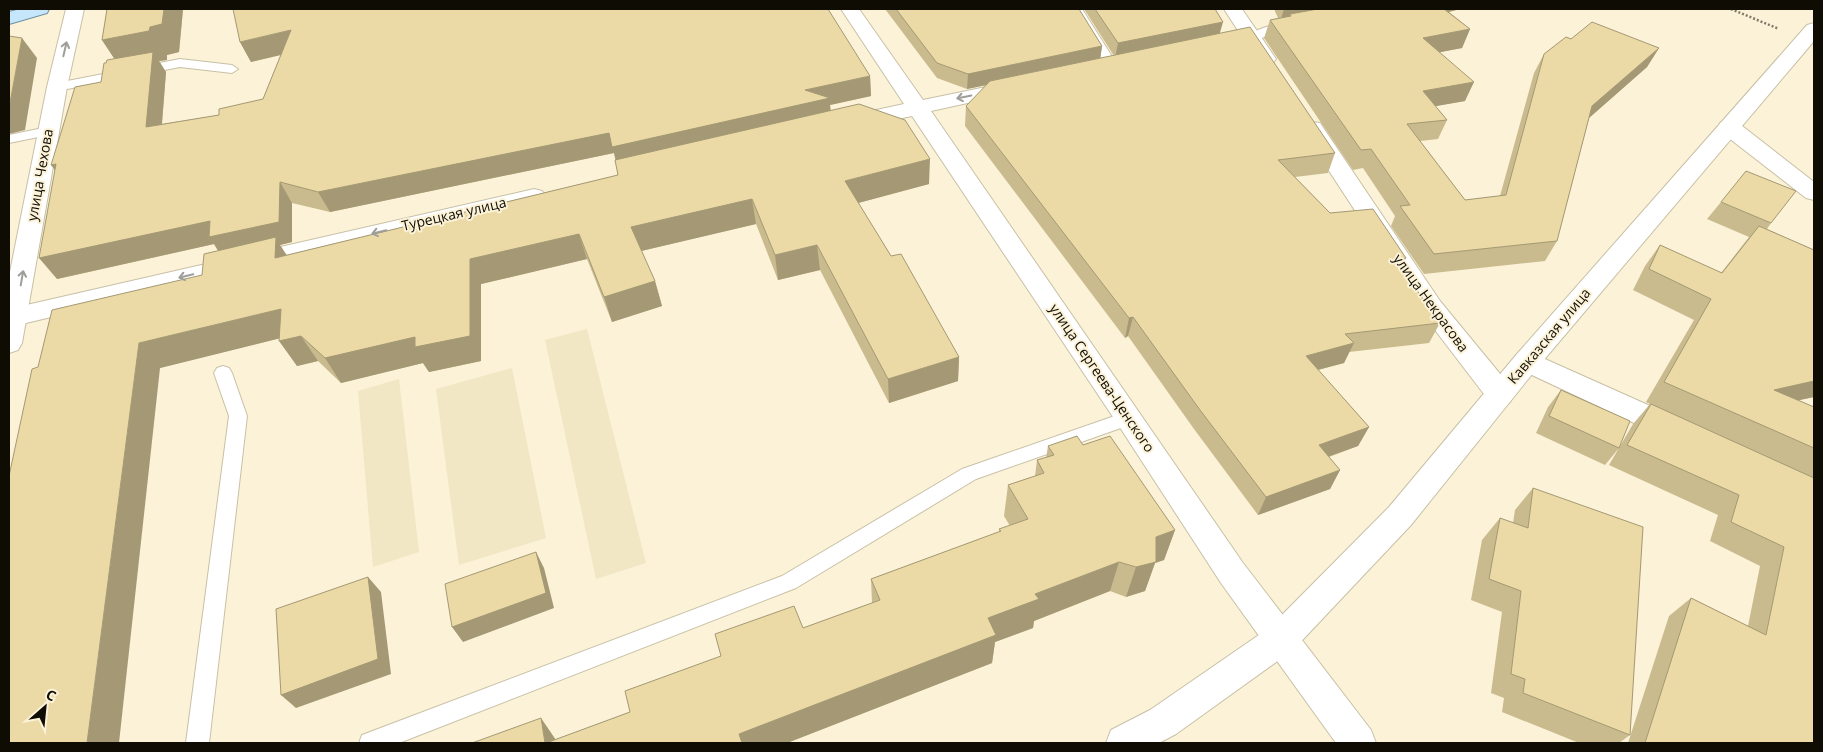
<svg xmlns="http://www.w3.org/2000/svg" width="1823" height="752" viewBox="0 0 1823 752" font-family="'Open Sans',sans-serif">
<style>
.built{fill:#f1e7c5}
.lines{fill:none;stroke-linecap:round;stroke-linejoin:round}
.service-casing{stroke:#c8c0a6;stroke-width:2}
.minor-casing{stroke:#c8c0a6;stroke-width:2}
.secondary-casing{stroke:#c8c0a6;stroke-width:2}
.primary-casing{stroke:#6d8fa3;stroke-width:2}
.path{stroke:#7f7a68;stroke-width:2.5;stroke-dasharray:2 2;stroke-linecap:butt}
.service{fill:#fff;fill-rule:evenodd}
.minor{fill:#fff;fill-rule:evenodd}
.secondary{fill:#fff;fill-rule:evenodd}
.primary{fill:#c6e6fb;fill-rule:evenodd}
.wall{fill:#cabb8f;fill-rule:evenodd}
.shaded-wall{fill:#a49974}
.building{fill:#ebdaa6;stroke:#a49974}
.oneway{stroke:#9f9e9b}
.labels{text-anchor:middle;stroke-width:4;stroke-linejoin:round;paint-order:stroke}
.street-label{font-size:14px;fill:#0f0c04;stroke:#fbf2d7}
</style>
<rect width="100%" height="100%" fill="#fbf2d7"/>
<path class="built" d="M587,329L646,563L596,579L545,340Z
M512,368L546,538L459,565L436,389Z
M399,379L419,552L373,567L358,391Z"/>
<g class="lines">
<defs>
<path id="service" d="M1070,9H1082L1118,66L1117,69H1107Z
M1289,22L1295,26L1293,29L1251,41L1245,37L1247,34L1266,27Z
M180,59L232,65L238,69L232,73L180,67L57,91L50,87L57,83Z
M48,127L55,131L53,134L9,143V135Z
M223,366L229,368L232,373L247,416L209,743H186L229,416L214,373L217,368Z
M1129,411L1135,413L1138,418L1135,423L976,479L796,588L399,743H359L362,735L370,732L782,576L962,469Z"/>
<path id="minor" d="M841,9H859L923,100L1015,81L1022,83L1025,87L1022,91L931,111L1243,563L1371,730L1376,743H1336L1221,583L1119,426L912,116L852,128L844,127L841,122L844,117L904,104Z
M1224,9H1242L1276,59L1273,63L1266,65L1259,63Z
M1729,121L1737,122L1814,182V200L1806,198L1721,132L1718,127L1721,122Z
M1312,122L1320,123L1440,301L1510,386L1514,394L1510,402L1500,405L1490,402L1422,313L1301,128L1304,123Z
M534,189L542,191L546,196L542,201L9,327V309Z
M1527,351L1686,422L1690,430L1686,438L1676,441L1666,438L1517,368L1513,361L1517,354Z"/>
<path id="secondary" d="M66,9H84L67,87L22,343L18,350L9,353V277L47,87Z
M1814,23V41L1537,368L1411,525L1293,650L1176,734L1159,743H1106L1111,730L1150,710L1269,628L1389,507L1517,354L1807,25Z"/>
<path id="primary" d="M20,9H49L47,13L9,24V12Z"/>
</defs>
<use href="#service" class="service-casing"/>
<use href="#minor" class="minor-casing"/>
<use href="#secondary" class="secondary-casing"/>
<use href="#primary" class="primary-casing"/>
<path class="path" d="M1731,9L1779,29"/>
<use href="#service" class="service"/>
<use href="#minor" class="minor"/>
<use href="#secondary" class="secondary"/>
<use href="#primary" class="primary"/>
</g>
<path class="wall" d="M107,9H183L179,52L167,55V60L159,61L166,72L162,124L219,115L263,99L281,55L251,62L240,42L870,76L871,96L830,105L831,111L929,184L858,203L891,256L959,357L958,381L889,403L820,270L778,280L756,224L641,251L655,281L662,306L612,322L587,259L481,284V361L429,372L423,363L341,383L318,361L297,366L280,338L160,368L38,367L202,275L218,251L214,244L57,279L55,170L51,165L101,82L106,63L115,59L102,40ZM614,153L618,175L287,255L280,245L292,242V203L330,212Z
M885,9H1079L1102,46L1100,58L1114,56L1084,9H1215L1220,34L1335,153L1328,173L1295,177L1330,213L1406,258L1401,267L1440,323L1429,343L1349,352L1344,363L1318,370L1369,427L1358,446L1329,457L1340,470L1330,489L1258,515L1194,429L1128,336L1125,338L965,126L966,106L987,85L967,89L937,78Z
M1274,9H1460L1449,12L1470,29L1462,48L1440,52L1465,101L1435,106L1447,120L1438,139L1420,141L1465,200L1500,196L1534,73L1544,54L1571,39L1659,48L1647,67L1589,118L1557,241L1545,261L1424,274L1391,226L1395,216L1363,168L1353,170L1264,38L1270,20L1278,18Z
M1721,202L1771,223L1767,229L1814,250V397L1798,400L1814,407V743H1628L1669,616L1691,598L1748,626L1760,566L1710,541L1718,515L1609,465L1633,424L1650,404L1646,402L1694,320L1633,290L1645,266L1660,245L1721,273L1749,237L1707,219Z
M1561,390L1619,448L1605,465L1536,433L1548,407Z
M1083,445L1175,530L1164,560L1155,563L1145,591L1126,597L1110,591L1034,621L1033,628L995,642L992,663L787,743H472L555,740L630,712L803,628L872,603L871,579L999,532V529L1010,526L1004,516L1008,485L1035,476L1037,460L1046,458L1048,446Z
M1533,488L1630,735L1619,743H1579L1502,712L1504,698L1491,693L1502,612L1471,600L1482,540L1500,518L1513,523L1515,510Z"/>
<path class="shaded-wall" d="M164,9H183L179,52L167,55V60L159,61L166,72L160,147L146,127L121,69L102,40L150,27Z
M1284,9H1353L1290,14L1288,21L1280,22Z
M1429,9H1460L1425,18Z
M1223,22L1219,36L1115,58L1118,43Z
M1470,29L1462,48L1415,57L1423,38Z
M291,30L301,50L251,62L240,42Z
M22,38L37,58L25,130L9,134V108Z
M1102,46L1100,61L967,89L968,74Z
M1659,48L1647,67L1581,125L1592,106Z
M870,76L871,96L830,105L831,119L618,168L614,153L330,212L318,192Z
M1474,82L1465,101L1414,110L1423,91Z
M930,159L929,184L847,206L845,181Z
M56,164L68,186L51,165Z
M280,182L292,203V242L280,245L291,263L223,258L214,244L57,279L39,258Z
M752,199L756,224L637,252L631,227Z
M579,234L587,259L481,284V361L429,372L423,363L341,383L325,358L470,259Z
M817,245L820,270L778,280L775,255Z
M655,281L662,306L612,322L604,297Z
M281,309L297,334L160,368L119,743H87L139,343Z
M1133,317L1128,336L1125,338L1129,318Z
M301,336L318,361L297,366L279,341Z
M1354,343L1344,363L1298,375L1306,356Z
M959,357L958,381L889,403L888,379Z
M1814,381V397L1753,410L1774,390Z
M1369,427L1358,446L1310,463L1319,445Z
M1340,470L1330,489L1258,515L1266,497Z
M1175,530L1164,560L1155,563L1145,591L1126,597L1136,567L1156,537Z
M536,552L544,568L554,608L463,642L452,627Z
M1119,562L1110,591L1034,621L1033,628L995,642L992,663L787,743H742L739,734L988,618L1035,594Z
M368,577L381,592L391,674L296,708L281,695Z
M541,718L558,743H545Z"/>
<path class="building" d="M107,9H164L162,24L150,27L149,31L102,40Z
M233,9H828L870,76L805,90L830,98L612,147L609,133L318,192L280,182L279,222L209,237L210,221L39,258L56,164L51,165L75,87L101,82L104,63H106L107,60L153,52L146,127L219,115V109L263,99L291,30L240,42Z
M896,9H1079L1102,46L968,74L937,63Z
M1095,9H1215L1223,22L1118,43Z
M1318,9H1444L1470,29L1423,38L1474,82L1423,91L1447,120L1407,124L1465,200L1506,195L1544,54L1566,37L1571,39L1592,22L1659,48L1592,106L1557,241L1434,254L1400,206L1410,205L1371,149L1361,150L1270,20L1291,16L1290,14Z
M1250,27L1335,153L1278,160L1330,213L1373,209L1406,258L1395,259L1440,323L1345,334L1354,343L1306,356L1369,427L1319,445L1340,470L1266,497L1200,410L1133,317L1129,318L966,106L990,81Z
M9,36L22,38L9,108Z
M859,104L905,120L930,159L845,181L891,256L901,254L959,357L888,379L817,245L775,255L752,199L631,227L655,281L604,297L579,234L470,259V336L415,347V337L325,358L301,336L279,341L281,309L139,343L87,743H9V476L32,369L38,367L52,310L202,275L204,254L276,237L275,258L618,175L615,160Z
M1746,171L1796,191L1771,223L1721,202Z
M1759,226L1814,250V381L1774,390L1814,407V448L1664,382L1711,299L1649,269L1660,245L1722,273Z
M1561,390L1630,421L1619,448L1549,416Z
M1651,404L1814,478V743H1645L1691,598L1766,635L1784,547L1731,522L1739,495L1627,445Z
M1077,436L1083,445L1110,436L1175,530L1156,537V562L1136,567L1119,562L1035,594L1039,599L988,618L996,635L739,734L742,743H546L630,712L625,691L721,656L715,634L794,606L803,628L880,600L871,579L1001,531L999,529L1028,519L1008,485L1044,473L1037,460L1054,455L1048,446Z
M1533,488L1643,527L1630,735L1523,693L1525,679L1511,674L1521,591L1489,579L1500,518L1528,528Z
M536,552L546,593L452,627L445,584Z
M368,577L378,659L281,695L276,609Z
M541,718L545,743H472Z"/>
<defs><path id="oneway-shaft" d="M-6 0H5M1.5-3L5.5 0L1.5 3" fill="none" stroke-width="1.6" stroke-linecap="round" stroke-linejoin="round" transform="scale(1.25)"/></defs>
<g class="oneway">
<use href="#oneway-shaft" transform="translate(65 49) rotate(-77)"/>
<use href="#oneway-shaft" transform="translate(964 97) rotate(168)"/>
<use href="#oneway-shaft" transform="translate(379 232) rotate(167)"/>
<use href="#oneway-shaft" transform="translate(186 276) rotate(167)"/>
<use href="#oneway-shaft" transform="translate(22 278) rotate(-80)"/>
</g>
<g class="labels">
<g class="street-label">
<text transform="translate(40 175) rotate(-80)" y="5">улица Чехова</text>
<text transform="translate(454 214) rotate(-13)" y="5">Турецкая улица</text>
<text transform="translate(1431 303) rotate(54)" y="5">улица Некрасова</text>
<text transform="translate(1549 336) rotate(-50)" y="5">Кавказская улица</text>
<text transform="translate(1102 378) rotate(56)" y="5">улица Сергеева-Ценского</text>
</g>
</g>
<rect width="1823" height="752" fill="none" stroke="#0f0c04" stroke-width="20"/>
<g transform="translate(45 707) rotate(27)" stroke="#fbf2d7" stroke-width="4" paint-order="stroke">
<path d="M0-4L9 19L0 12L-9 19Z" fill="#0f0c04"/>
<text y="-8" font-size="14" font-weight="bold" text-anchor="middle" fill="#0f0c04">С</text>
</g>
</svg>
